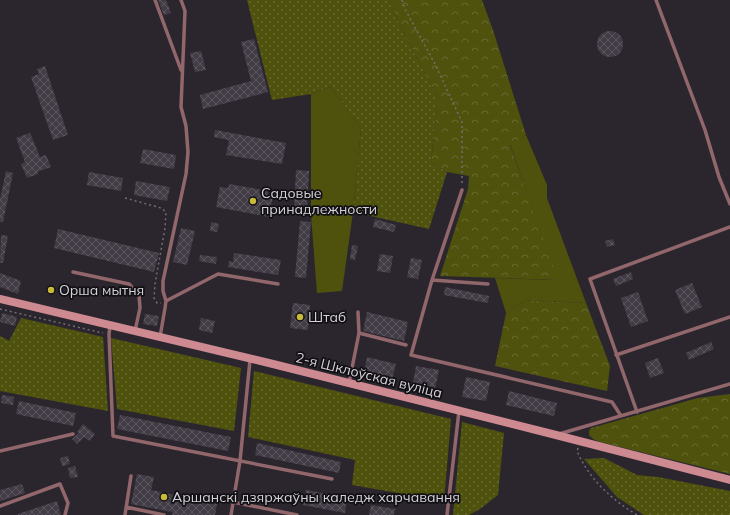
<svg xmlns="http://www.w3.org/2000/svg" width="730" height="515" viewBox="0 0 730 515" font-family="Mulish,sans-serif">
<style>
.grass{fill:#4f520d}
.forest{fill:url(#forest-crowns)}
.garden{fill:url(#garden-dots)}
.building{fill:url(#building-cross-hatch)}
.lines{fill:none;stroke-linecap:round;stroke-linejoin:round}
.path{stroke:#726e74;stroke-width:1.5;stroke-dasharray:2 3;stroke-linecap:butt}
.lane{stroke:#92676b;stroke-width:3.5}
.secondary{stroke:#ce8a91;stroke-width:8}
.poi-dot{fill:#c9ba3a;stroke:#121014;stroke-width:1.5}
.labels{text-anchor:middle;stroke-width:3.5;stroke-linejoin:round;paint-order:stroke}
.poi-label{font-size:14px;fill:#d5d2d7;stroke:#121014;text-anchor:start}
.street-label{font-size:14px;fill:#d5d2d7;stroke:#121014}
</style>
<defs>
<pattern id="forest-crowns" width="20" height="18" patternUnits="userSpaceOnUse"><rect width="20" height="18" fill="#4f520d"/><path d="M2 6a3 3 0 1 1 6 0M12 15a3 3 0 1 1 6 0" fill="none" stroke="#676a30"/></pattern>
<pattern id="garden-dots" width="8" height="8" patternUnits="userSpaceOnUse"><rect width="8" height="8" fill="#4f520d"/><path d="M2 2h.1M6 6h.1" fill="none" stroke="#676a30" stroke-width="1.8" stroke-linecap="round"/></pattern>
<pattern id="building-cross-hatch" width="8" height="8" patternUnits="userSpaceOnUse"><rect width="8" height="8" fill="#413c45"/><path d="M0 0l8 8M0 8l8-8" fill="none" stroke="#5c575f"/></pattern>
</defs>
<rect width="100%" height="100%" fill="#2b262e"/>
<path class="grass" d="M331,87L361,129L353,212L342,291L317,293L311,215V94Z
M526,135L547,185V198L586,303L525,300L506,313L495,278L557,280L510,144Z"/>
<path class="forest" d="M389,0H482L493,30L526,135L510,145L558,280L440,276L468,189L469,176L447,172L431,162L438,98L401,28Z
M525,300L586,303L610,366L607,391L495,366L506,313Z
M730,394V474L600,442L593,439L589,435V431L591,428L698,398Z"/>
<path class="garden" d="M247,0H389L401,28L438,98L431,162L447,172L429,229L353,212L361,129L331,87L311,94L272,100Z
M21,318L103,337L108,411L0,391V336L9,341Z
M111,338L241,368L234,431L117,409Z
M254,371L451,419L444,501L352,485L355,460L248,437Z
M462,422L504,433L498,495L480,509L469,515H453Z
M604,458L637,475L658,477L730,491V515H644L617,497L584,459Z"/>
<path class="building" d="M158,0H166L171,13L164,15Z
M597 44a13 13 0 1 1 26 0a13 13 0 1 1-26 0Z
M254,39L268,92L203,109L200,95L251,81L241,42Z
M201,51L206,70L195,72L190,53Z
M45,66L68,135L53,140L31,77L39,74L37,69Z
M215,130L286,143L282,164L226,155L229,140L214,137Z
M30,133L40,157L46,155L51,167L37,172L38,174L27,178L21,164L25,162L16,138Z
M143,149L176,155L174,169L140,163Z
M296,170L309,171L307,209H294Z
M6,171L13,173L3,222H0V199Z
M89,172L123,178L121,191L87,185Z
M136,181L170,187L167,201L134,195Z
M229,184L268,191V195L273,196L269,217L216,207L220,187L228,188Z
M375,219L396,225L394,232L373,227Z
M300,221L311,222L306,278L295,277Z
M211,222L219,224L217,232L210,231Z
M181,228L195,231L187,265L173,262Z
M58,229L159,253L154,272L54,248Z
M1,235L8,236L3,263H0Z
M613,239L615,245L607,247L605,241Z
M352,245L358,246L355,260L350,259Z
M234,253L281,260L278,275L228,267L229,261L233,262Z
M380,254L393,256L390,273L377,271Z
M200,255L217,257L216,264L199,261Z
M411,258L422,260L418,279L407,277Z
M631,272L633,279L616,286L613,279Z
M0,273L21,281L18,294L0,287Z
M692,283L702,307L685,314L675,290Z
M445,287L489,296L488,303L444,295Z
M638,292L648,321L631,327L621,298Z
M293,303L310,305L308,330L290,328Z
M367,312L408,322L404,341L363,331Z
M2,313L17,317L15,326L0,322Z
M145,314L159,316L157,326L143,324Z
M201,318L215,321L212,333L199,330Z
M711,342L714,349L689,360L686,353Z
M367,357L396,364L392,379L364,373Z
M658,358L664,373L650,378L645,363Z
M416,366L439,370L435,388L413,383Z
M466,377L490,382L486,401L462,397Z
M509,391L557,403L554,416L506,405Z
M2,395L14,397L13,405L1,403Z
M19,401L76,413L73,426L16,414Z
M120,415L231,437L228,451L117,429Z
M83,424L95,434L90,441L84,437L77,444L72,439L79,433L77,432Z
M257,443L341,462L339,473L255,455Z
M68,456L70,464L62,466L60,458Z
M75,466L78,477L70,478L68,468Z
M137,474L154,477L151,490L217,504L215,515H172V512L131,504Z
M22,484L25,493L0,501V490Z
M306,490L347,498L345,513L303,505Z
M57,501L61,515H18V514Z
M371,505L395,509L394,515H369Z"/>
<g class="lines">
<path class="path" d="M402,0L406,11L435,64L462,122V186
M125,198L161,208L166,212L165,228L155,284L154,298L157,303H161
M0,309L103,333
M578,448L577,451C589,479 611,499 637,515"/>
<path class="lane" d="M155,0L181,70
M656,0L705,130L719,177L730,204
M462,190L432,280L411,355L612,402L621,416
M73,272L129,284L139,295L140,308L135,331
M432,280L488,284
M166,301L218,274L278,284
M110,326L109,334L113,436L332,479
M359,333L406,345
M160,337L165,308L166,301L163,291V281L186,174L188,152L186,126L181,107L185,11L181,0
M616,355L730,317
M349,383L359,333L358,312
M637,412L590,279L730,227
M559,434L730,384
M0,451L73,434
M233,502L297,515
M0,506L60,484L68,503L65,515
M126,507L164,515
M125,515L131,476
M231,515L240,461L250,360
M447,515L459,411"/>
<path class="secondary" d="M0,299L273,364L556,435L730,480"/>
</g>
<g class="poi-dot">
<circle cx="253" cy="201" r="4"/>
<circle cx="51" cy="290" r="4"/>
<circle cx="300" cy="317" r="4"/>
<circle cx="164" cy="497" r="4"/>
</g>
<g class="labels">
<g class="poi-label">
<text x="261" y="198">Садовые<tspan x="261" dy="16">принадлежности</tspan></text>
<text x="59" y="295">Орша мытня</text>
<text x="308" y="322">Штаб</text>
<text x="172" y="502">Аршанскі дзяржаўны каледж харчавання</text>
</g>
<g class="street-label">
<text transform="translate(369 375) rotate(14)" y="5">2-я Шклоўская вуліца</text>
</g>
</g>
</svg>
